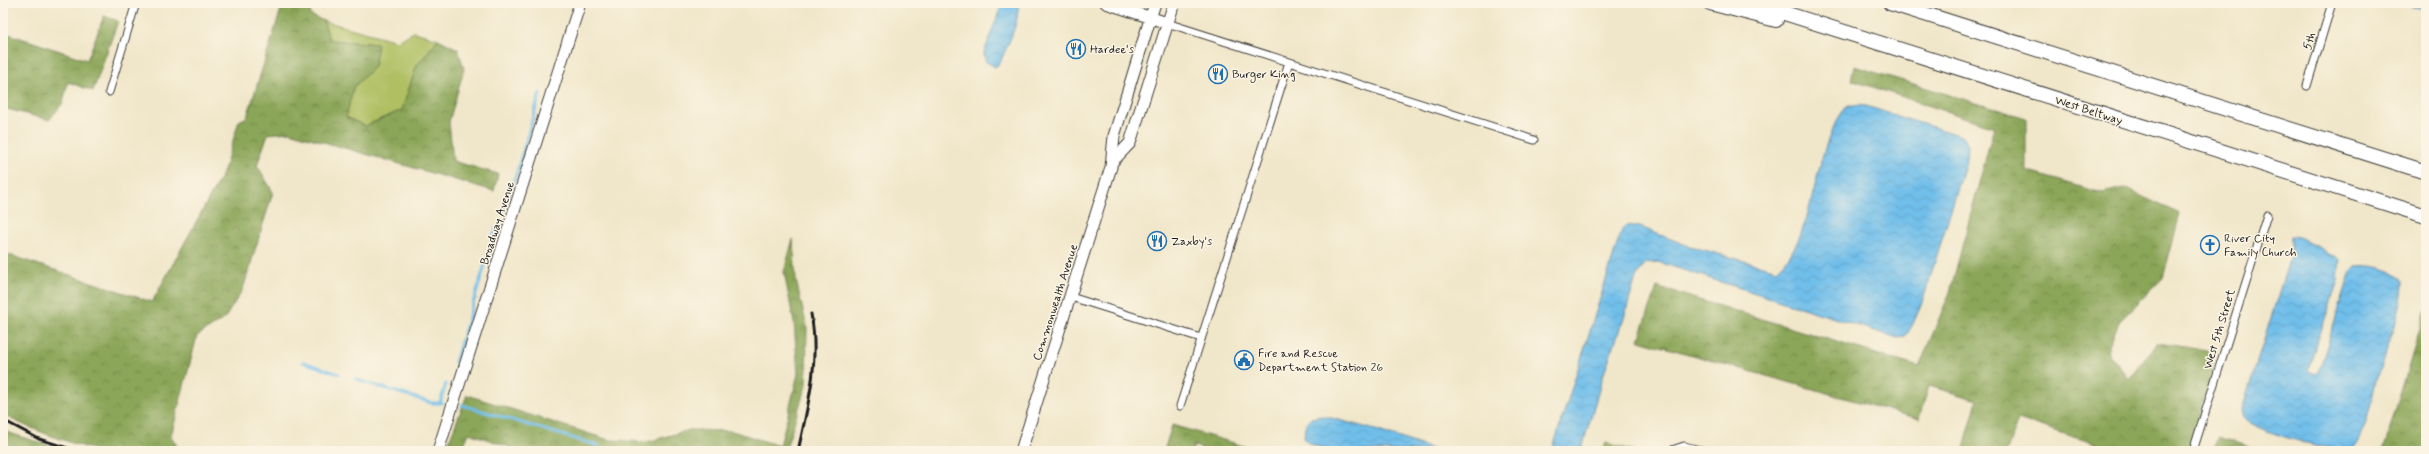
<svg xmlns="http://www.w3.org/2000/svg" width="2429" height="454" viewBox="0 0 2429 454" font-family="Mynerve,sans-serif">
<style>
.grass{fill:#afbf62;stroke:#666e3f}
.forest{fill:url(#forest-crowns);stroke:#54613a}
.water{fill:url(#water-waves);stroke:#466d83}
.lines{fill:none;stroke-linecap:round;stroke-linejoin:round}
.stream{stroke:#70beea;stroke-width:3}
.street-casing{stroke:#3c3a36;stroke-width:9}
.secondary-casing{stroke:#3c3a36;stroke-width:13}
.highway-casing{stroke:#3c3a36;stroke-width:16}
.street{stroke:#fff;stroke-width:7}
.secondary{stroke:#fff;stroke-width:11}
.highway{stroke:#fff;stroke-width:14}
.rail{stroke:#1c1c1c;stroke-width:3}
.labels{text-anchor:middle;stroke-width:3;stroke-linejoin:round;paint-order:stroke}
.street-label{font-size:12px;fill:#1c1c1c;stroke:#fcf5e5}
.poi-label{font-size:12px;fill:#1c1c1c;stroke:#fcf5e5;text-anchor:start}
</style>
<defs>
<pattern id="forest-crowns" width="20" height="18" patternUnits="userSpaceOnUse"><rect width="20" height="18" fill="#8ba658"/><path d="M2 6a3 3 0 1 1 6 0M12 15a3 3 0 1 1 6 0" fill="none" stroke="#718648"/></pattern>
<pattern id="water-waves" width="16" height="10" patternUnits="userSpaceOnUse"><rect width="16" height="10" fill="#70beea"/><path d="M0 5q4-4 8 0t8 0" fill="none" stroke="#60a3c8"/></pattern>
</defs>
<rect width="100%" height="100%" fill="#fcf5e5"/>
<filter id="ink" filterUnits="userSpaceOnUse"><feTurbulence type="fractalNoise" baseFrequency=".025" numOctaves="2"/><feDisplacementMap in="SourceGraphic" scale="8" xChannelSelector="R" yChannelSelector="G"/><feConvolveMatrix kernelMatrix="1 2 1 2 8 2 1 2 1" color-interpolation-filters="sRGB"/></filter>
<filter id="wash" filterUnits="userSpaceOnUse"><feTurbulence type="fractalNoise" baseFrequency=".012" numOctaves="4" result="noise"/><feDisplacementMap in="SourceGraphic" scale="16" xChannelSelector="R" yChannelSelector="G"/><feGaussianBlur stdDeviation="0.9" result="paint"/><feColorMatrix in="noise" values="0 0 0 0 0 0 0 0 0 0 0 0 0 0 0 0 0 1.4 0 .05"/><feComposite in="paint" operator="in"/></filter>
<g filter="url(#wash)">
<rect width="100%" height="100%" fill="#f0e6c9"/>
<path class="grass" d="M324,21L397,41L414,32L438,39L416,67L402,110L365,126L346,117L353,88L374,67L378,44L329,40Z"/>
<path class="forest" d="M283,3H312L310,15L324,21L329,40L378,44L374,67L353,88L346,117L365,126L402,110L416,67L438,39L458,49L464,69L449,122L453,161L498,174L494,191L289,132L268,134L257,165L273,192L243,289L225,318L197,336L171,436L180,451C155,451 128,453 103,451C84,449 18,425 3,414V253L152,302L223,173L239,121L247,117Z
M104,16L118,21L93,91L68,82L63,103L49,120L3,108V32L87,60Z
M1854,66L2026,118V171L2102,193L2124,188L2180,214L2163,278L2119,322L2107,351L2129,379L2157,343L2207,350L2213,371L2189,451H2169L2144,444L2142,451H2118L2018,419L2007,451H1963L1977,400L1929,386L1919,419L1639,340L1657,287L1919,367L1950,292L1994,127L1851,80Z
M793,239L796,280L807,328L806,386L785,451H521L469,433L462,449L449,441L467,395L609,440L647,442L689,430L732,431L780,446L798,374L794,323L784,272Z
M2426,309V451H2383Z
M1172,425L1261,451H1210L1194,446L1192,451H1164Z
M3,431L66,451H18L3,446Z
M2218,437L2262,451H2214Z
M1606,443L1636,451H1603Z"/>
<path class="water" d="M1002,3H1018C1020,23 1007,45 1000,63L995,67L985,61L984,53Z
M2389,3H2426V9Z
M1848,105L1866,106L1964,137L1968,145L1967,159L1925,294L1913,324L1905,337L1897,338L1658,262L1645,263L1636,277L1625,315L1603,376L1581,451H1552L1621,232L1627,225L1640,227L1686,245L1777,270C1820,232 1809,149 1848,105Z
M2291,236L2299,237L2340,259L2338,280L2308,370L2315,374L2319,371L2351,271L2356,266C2372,264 2391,269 2403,280C2403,312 2388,344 2378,374C2371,398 2368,432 2351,451C2331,451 2257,432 2244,419L2242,410L2291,254Z
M1324,416L1379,431L1438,451H1330L1313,445L1304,439L1305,427L1311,418Z"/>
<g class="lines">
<path class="stream" d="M503,210L518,169L540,93
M303,362L339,374
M455,362L496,229
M355,379L432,403H442
M440,403L446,384
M462,405L599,446"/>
</g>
</g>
<g filter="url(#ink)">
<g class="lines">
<defs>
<path id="street" d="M1167,23L1534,140
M2307,86L2332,3
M109,92L136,3
M1071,297L1201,338
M1180,406L1289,62
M1669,451L1684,446L1704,451
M2193,451L2267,215"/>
<path id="secondary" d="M1106,3L1167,23
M1113,161L1130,143L1174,3
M438,451L580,3
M1021,451L1111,167L1114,136L1155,3"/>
<path id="highway" d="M1710,3L1776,20
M1753,3L2426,216
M1890,3L2426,172"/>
</defs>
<use href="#street" class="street-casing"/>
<use href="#secondary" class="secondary-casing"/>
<use href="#highway" class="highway-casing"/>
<use href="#street" class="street"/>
<use href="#secondary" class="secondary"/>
<use href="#highway" class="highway"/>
<path class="rail" d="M3,420L39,439L77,451
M798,451C808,405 820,361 811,314"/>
</g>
</g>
<defs>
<symbol id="restaurant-ring" viewBox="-11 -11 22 22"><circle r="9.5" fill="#fcf5e5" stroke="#1f6fb2" stroke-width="1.5"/><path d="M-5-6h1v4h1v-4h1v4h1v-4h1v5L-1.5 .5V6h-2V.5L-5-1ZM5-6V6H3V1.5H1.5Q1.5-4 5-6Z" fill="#1f6fb2"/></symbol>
<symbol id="church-ring" viewBox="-11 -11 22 22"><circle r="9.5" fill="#fcf5e5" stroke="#1f6fb2" stroke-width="1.5"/><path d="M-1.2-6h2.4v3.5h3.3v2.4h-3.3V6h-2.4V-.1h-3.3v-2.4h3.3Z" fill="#1f6fb2"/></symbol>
<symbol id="civic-ring" viewBox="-11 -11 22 22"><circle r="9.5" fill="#fcf5e5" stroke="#1f6fb2" stroke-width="1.5"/><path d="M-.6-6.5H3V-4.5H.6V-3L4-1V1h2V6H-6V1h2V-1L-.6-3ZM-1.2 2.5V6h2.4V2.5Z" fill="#1f6fb2"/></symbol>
</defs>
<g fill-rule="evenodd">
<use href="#restaurant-ring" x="1065" y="38" width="22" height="22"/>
<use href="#restaurant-ring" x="1207" y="63" width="22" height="22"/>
<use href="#restaurant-ring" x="1146" y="230" width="22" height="22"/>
<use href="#church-ring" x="2199" y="234" width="22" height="22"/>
<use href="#civic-ring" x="1233" y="349" width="22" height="22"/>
</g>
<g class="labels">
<g class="street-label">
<text transform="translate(2309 41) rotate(-73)" y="4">5th</text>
<text transform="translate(2089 110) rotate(18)" y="4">West Beltway</text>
<text transform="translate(497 223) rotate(-72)" y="4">Broadway Avenue</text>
<text transform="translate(1055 302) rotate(-72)" y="4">Commonwealth Avenue</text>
<text transform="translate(2219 329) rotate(-73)" y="4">West 5th Street</text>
</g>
<g class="poi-label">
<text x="1090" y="53">Hardee's</text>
<text x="1232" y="78">Burger King</text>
<text x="2224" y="242">River City<tspan x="2224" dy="14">Family Church</tspan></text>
<text x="1171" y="245">Zaxby's</text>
<text x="1258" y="357">Fire and Rescue<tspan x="1258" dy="14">Department Station 26</tspan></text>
</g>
</g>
<rect width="2429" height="454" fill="none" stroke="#fcf5e5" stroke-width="16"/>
</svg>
